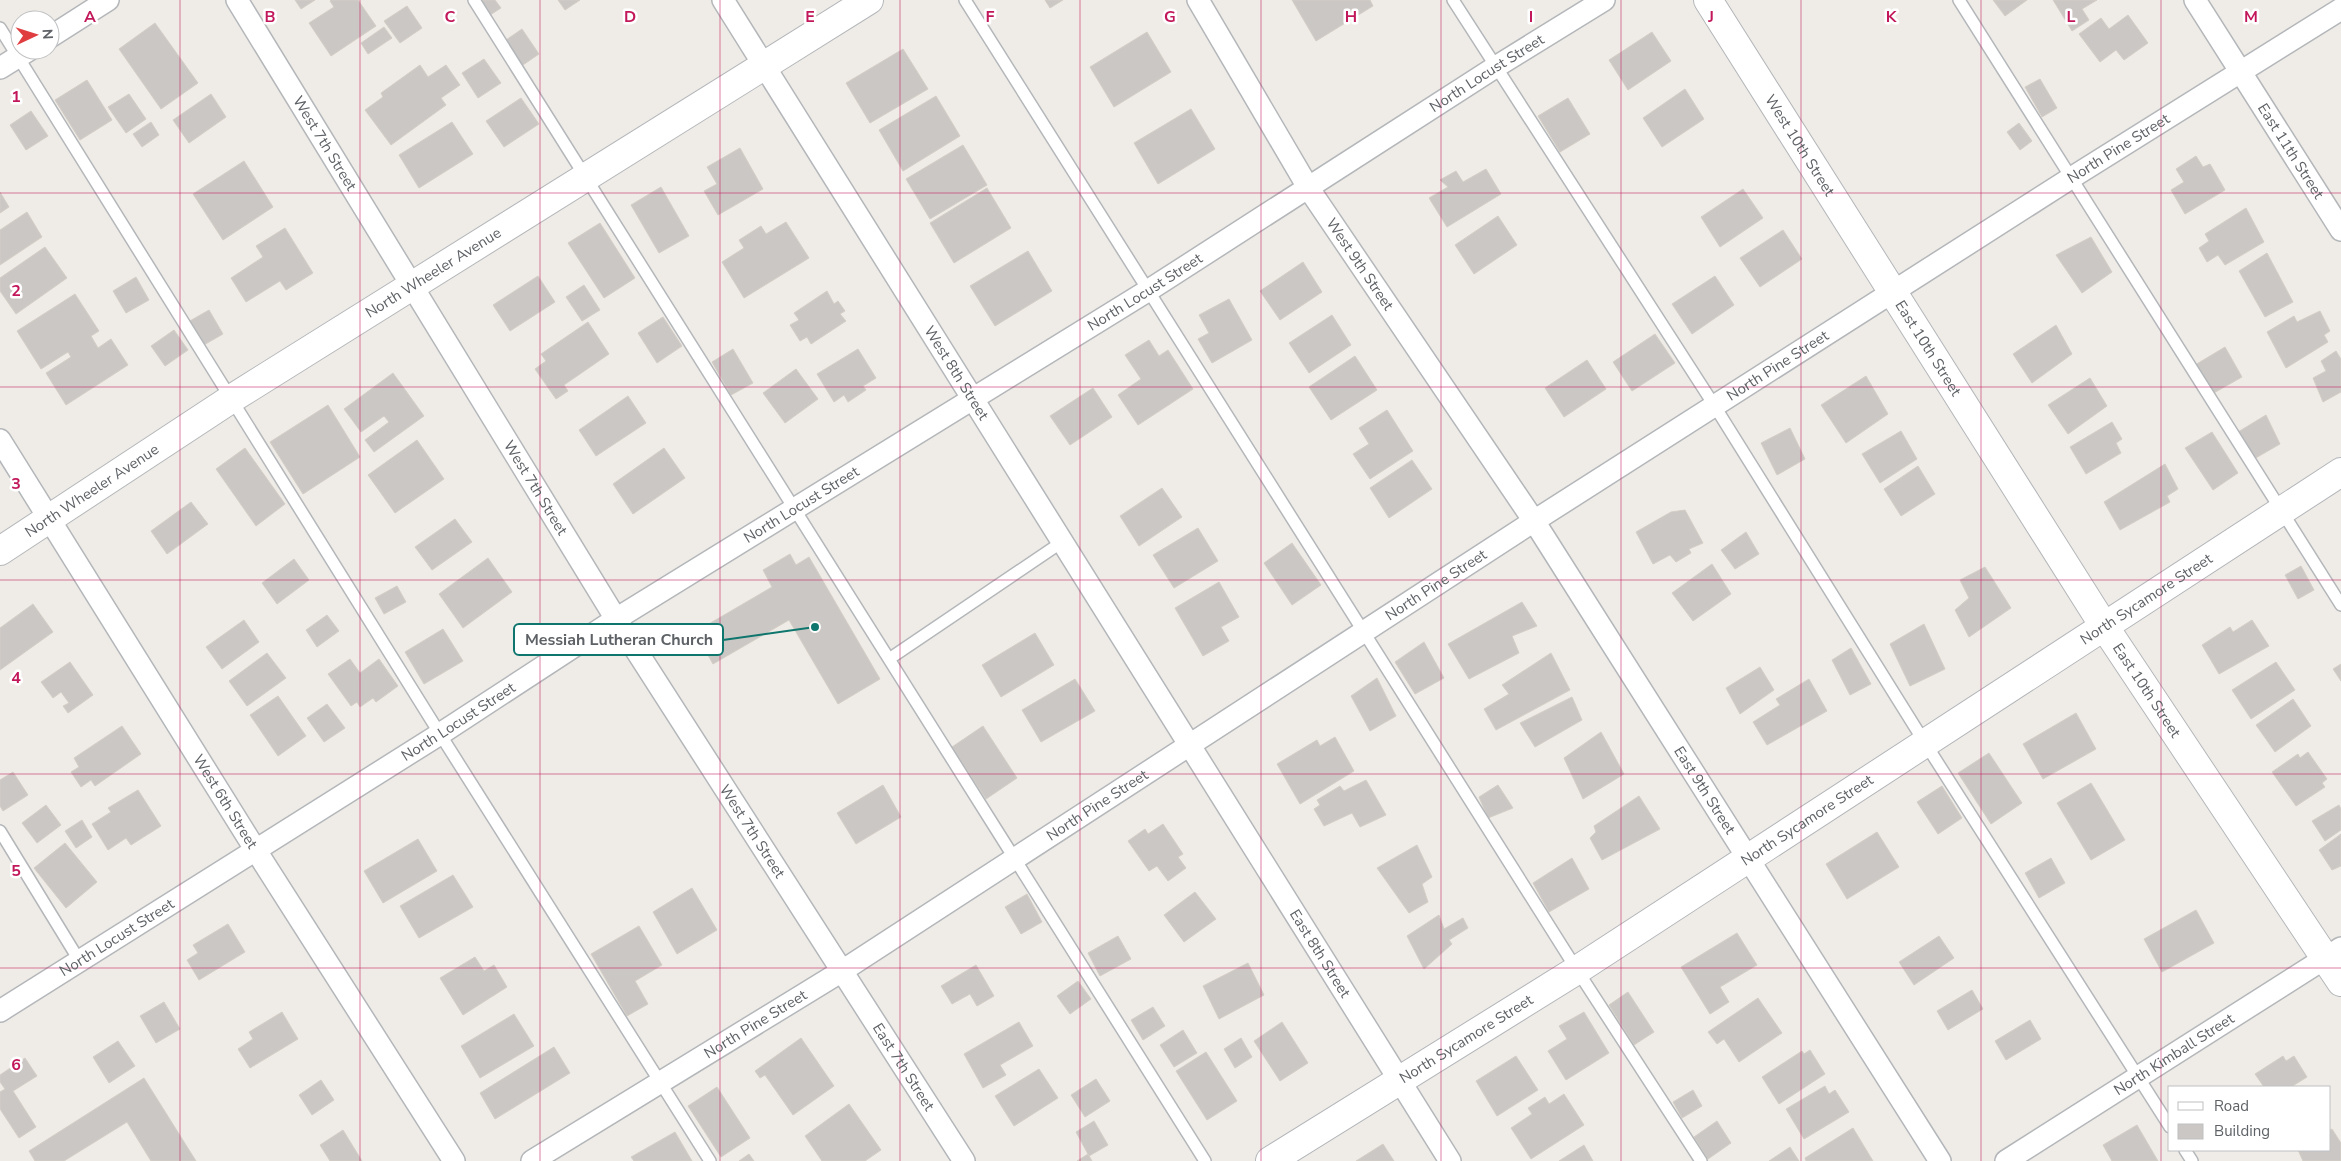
<svg xmlns="http://www.w3.org/2000/svg" width="2341" height="1161" viewBox="0 0 2341 1161" font-family="'Nunito Sans',sans-serif">
<style>
.building{fill:#cbc7c4;stroke:#d4cec5}
.lines{fill:none;stroke-linecap:round;stroke-linejoin:round}
.service-casing{stroke:#b4b7ba;stroke-width:14}
.minor-casing{stroke:#b4b7ba;stroke-width:24}
.tertiary-casing{stroke:#b4b7ba;stroke-width:30}
.secondary-casing{stroke:#b3b6ba;stroke-width:30}
.service{stroke:#fff;stroke-width:11}
.minor{stroke:#fff;stroke-width:21}
.tertiary{stroke:#fff;stroke-width:28}
.secondary{stroke:#fff;stroke-width:28}
.grid{fill:none;stroke:#c2185b;stroke-width:1;stroke-opacity:0.55}
.labels{text-anchor:middle;stroke-width:5;stroke-linejoin:round;paint-order:stroke}
.street-label{font-size:15px;fill:#5e6266;stroke:#fff}
.grid-label{font-size:16px;text-anchor:middle;font-weight:bold;fill:#c2185b;stroke:#fff;stroke-width:5;stroke-linejoin:round;paint-order:stroke}
.leader{fill:none;stroke:#0f766e;stroke-width:2}
.callout-dot{fill:#0f766e;stroke:#fff;stroke-width:2}
.callout{fill:#fff;stroke:#0f766e;stroke-width:2}
.callout-label{font-size:16px;text-anchor:middle;font-weight:bold;fill:#5e6266}
</style>
<rect width="100%" height="100%" fill="#efece7"/>
<path class="building" d="M295,0H315L301,9Z
M331,0H358L376,26L331,56L309,23L334,7L330,1Z
M483,0H495L501,8L487,17L478,3Z
M558,0H580L565,10Z
M1045,0H1063L1050,8Z
M1292,0H1370L1373,6L1316,41Z
M1993,0H2027L2005,16Z
M2053,0H2097L2082,9L2089,20L2072,31Z
M407,6L422,28L400,43L384,21Z
M2128,15L2148,43L2124,60L2116,50L2100,62L2079,34L2101,18L2109,29Z
M155,23L198,83L161,109L119,49Z
M384,27L392,38L368,54L361,43Z
M522,29L539,54L520,67L503,42Z
M1147,32L1171,72L1114,107L1090,67Z
M1652,32L1671,61L1628,90L1609,60Z
M903,49L928,89L870,123L846,83Z
M484,59L501,83L478,98L462,73Z
M420,65L428,77L446,65L460,85L441,98L446,105L391,145L365,110L383,97L381,93Z
M2040,79L2057,108L2042,117L2025,87Z
M87,80L112,120L80,140L55,100Z
M1685,89L1704,119L1662,147L1643,118Z
M129,94L146,119L126,133L108,107Z
M211,94L226,117L189,143L173,120Z
M936,96L960,136L903,171L879,130Z
M521,98L539,124L504,147L486,121Z
M1568,98L1590,134L1560,152L1538,116Z
M1191,109L1215,149L1158,184L1134,143Z
M31,111L48,136L26,150L10,125Z
M151,122L159,135L142,147L133,134Z
M452,122L473,154L419,188L399,155Z
M2019,123L2032,141L2020,150L2007,132Z
M963,145L987,185L930,219L906,179Z
M740,148L763,189L718,215L704,191L717,184L707,167Z
M2196,156L2203,167L2210,164L2225,190L2185,214L2171,190L2184,182L2176,169Z
M244,161L273,207L223,240L193,194Z
M1486,169L1501,194L1447,227L1429,198L1448,187L1440,180L1456,171L1463,182Z
M661,187L689,236L659,253L631,205Z
M987,188L1011,228L954,263L930,223Z
M1743,189L1763,218L1720,247L1701,217Z
M0,192L9,207L0,213Z
M2246,208L2264,242L2225,265L2218,255L2207,262L2199,248L2209,241L2205,234Z
M27,212L42,237L0,265V230Z
M1498,216L1517,245L1474,274L1455,245Z
M786,222L809,258L744,298L722,262L744,248L739,240L761,226L766,234Z
M600,223L635,278L604,298L568,243Z
M285,228L313,273L286,290L280,281L246,302L231,278L263,257L256,246Z
M1783,230L1802,259L1760,287L1740,258Z
M2091,237L2112,272L2082,293L2056,255Z
M45,247L67,278L16,314L0,291V278Z
M1028,251L1052,291L995,326L970,286Z
M2267,253L2293,302L2265,317L2239,271Z
M1303,262L1322,292L1280,320L1260,291Z
M538,276L555,302L510,331L493,305Z
M1715,276L1734,305L1692,334L1672,304Z
M136,277L149,300L126,313L113,291Z
M584,285L600,310L582,321L566,297Z
M827,291L834,304L838,301L845,311L840,314L846,321L811,344L807,337L800,341L790,325L799,320L794,313Z
M75,294L99,331L91,336L98,348L111,339L128,365L66,405L46,373L71,357L68,352L41,369L17,331Z
M1229,299L1252,340L1212,363L1198,339L1209,333L1199,315Z
M209,310L223,334L202,346L188,322Z
M2320,311L2330,331L2324,335L2328,342L2286,368L2267,332L2294,316L2297,322Z
M1332,315L1351,345L1309,373L1289,343Z
M663,317L682,346L657,363L638,333Z
M588,322L609,354L564,385L568,391L556,399L535,369L546,361L541,354Z
M2056,325L2072,354L2032,383L2013,354Z
M174,330L188,350L165,366L151,346Z
M1655,334L1675,363L1632,391L1613,362Z
M1149,340L1159,356L1168,350L1193,389L1138,425L1118,395L1141,379L1125,355Z
M2225,347L2242,377L2212,394L2195,365Z
M733,349L753,383L731,395L712,362Z
M858,349L876,378L863,386L866,390L848,402L844,395L834,402L817,374Z
M2336,351L2341,359V392L2323,402L2313,378L2326,371L2321,361Z
M1355,356L1377,390L1331,420L1309,387Z
M1587,360L1606,389L1564,417L1545,388Z
M796,369L818,399L785,423L763,393Z
M393,373L424,416L374,452L365,440L389,422L384,416L361,432L344,409Z
M1866,376L1888,414L1846,443L1821,405Z
M2090,378L2107,406L2068,434L2048,405Z
M1093,388L1112,417L1070,445L1050,416Z
M628,396L646,423L596,456L579,430Z
M328,405L360,457L303,494L270,442Z
M1387,410L1413,451L1370,479L1353,454L1369,444L1359,428Z
M2266,415L2280,444L2254,459L2238,432Z
M2112,422L2122,439L2116,443L2121,453L2086,474L2070,447Z
M1790,428L1805,459L1777,475L1761,443Z
M1901,431L1917,459L1880,483L1862,454Z
M2212,432L2238,473L2213,490L2185,448Z
M417,440L444,479L395,513L368,475Z
M245,448L285,504L256,526L216,469Z
M664,448L685,478L633,514L613,484Z
M1412,460L1432,489L1389,518L1370,488Z
M2165,464L2178,489L2167,496L2170,502L2120,530L2104,502Z
M1918,466L1935,494L1901,516L1884,489Z
M1162,488L1182,517L1139,546L1120,516Z
M191,502L208,524L167,554L151,531Z
M1685,510L1703,543L1689,549L1691,553L1676,562L1670,555L1653,564L1636,532L1671,512Z
M455,519L472,542L432,570L415,547Z
M1198,528L1218,561L1174,588L1153,555Z
M1746,532L1759,554L1735,569L1721,550Z
M1292,543L1321,585L1292,605L1264,563Z
M790,554L796,565L809,557L880,679L838,704L789,620L713,664L695,632L772,587L763,570Z
M488,558L512,592L463,628L439,594Z
M294,559L309,580L277,604L262,583Z
M1712,564L1731,594L1693,621L1672,593Z
M2301,566L2314,590L2298,599L2285,575Z
M1985,567L2011,608L1969,637L1955,610L1969,598L1960,580Z
M1219,582L1239,617L1221,627L1229,641L1203,656L1175,608Z
M397,586L406,602L384,614L375,598Z
M1522,602L1537,626L1512,636L1519,653L1469,679L1448,644Z
M33,604L53,632L0,670V628Z
M327,615L339,631L317,647L306,630Z
M244,620L259,642L222,669L206,647Z
M2252,620L2269,646L2219,674L2202,645L2230,627L2233,632Z
M1924,624L1945,669L1910,686L1890,644Z
M443,629L463,661L424,684L405,652Z
M1035,633L1054,665L1001,697L982,665Z
M1424,642L1444,678L1415,694L1395,662Z
M1851,648L1871,684L1850,695L1832,660Z
M267,653L286,678L247,706L229,681Z
M1551,653L1570,690L1496,730L1484,709L1509,694L1502,685Z
M350,659L360,673L379,659L398,686L376,702L373,698L360,707L357,702L351,706L328,674Z
M70,662L93,695L68,713L63,706L69,703L61,692L53,698L41,682Z
M2276,662L2295,690L2251,719L2232,690Z
M2341,664V681L2333,669Z
M1760,667L1774,690L1740,714L1726,688Z
M1377,678L1396,716L1370,731L1351,696Z
M1075,679L1095,711L1041,742L1022,710Z
M1809,679L1827,711L1767,745L1753,722L1780,705L1776,699Z
M278,696L306,736L278,756L250,715Z
M1572,697L1582,720L1535,747L1520,723Z
M2293,699L2311,726L2275,752L2256,725Z
M327,704L345,728L324,742L307,718Z
M2076,713L2096,749L2043,779L2023,744Z
M122,726L141,754L95,786L91,780L81,787L71,772L79,767L74,758Z
M983,726L1017,778L986,799L952,747Z
M1601,732L1624,774L1583,799L1564,758Z
M1335,737L1354,771L1300,804L1277,764L1317,740L1320,746Z
M2308,752L2327,779L2322,783L2325,787L2296,806L2272,772L2298,754L2300,758Z
M1989,753L2022,803L1991,824L1958,773Z
M13,772L28,795L3,811L0,806V780Z
M1366,780L1386,815L1360,827L1352,813L1324,826L1314,809L1320,805L1317,800L1340,786L1344,791Z
M2091,783L2125,840L2091,860L2057,803Z
M883,785L901,817L856,844L837,813Z
M1498,785L1513,808L1488,818L1479,797Z
M1942,786L1962,818L1938,834L1917,802Z
M138,790L161,826L131,845L126,838L108,850L92,824L111,812L108,808Z
M1639,796L1660,829L1602,860L1590,838L1596,832L1594,826Z
M46,805L61,825L37,843L22,823Z
M2339,805L2341,809V830L2325,841L2312,821Z
M82,820L92,837L76,848L65,831Z
M1163,824L1183,854L1178,857L1186,868L1168,881L1157,866L1149,871L1128,841L1145,829L1148,834Z
M1877,832L1899,867L1847,899L1826,864Z
M2341,834V866L2332,870L2319,850Z
M418,839L437,871L383,903L364,871Z
M65,843L97,882L66,908L34,868Z
M1417,845L1432,877L1422,884L1428,902L1409,913L1377,868Z
M1572,858L1589,889L1549,912L1533,883Z
M2051,858L2065,883L2039,898L2025,873Z
M453,875L473,907L419,938L400,906Z
M692,888L717,930L677,954L653,912Z
M1195,892L1216,919L1184,942L1164,915Z
M1027,894L1042,922L1021,934L1005,907Z
M2196,910L2214,943L2162,972L2144,939Z
M1439,915L1444,929L1463,918L1468,928L1449,940L1452,944L1424,969L1407,936Z
M228,924L245,952L199,980L187,960L198,953L193,945Z
M639,926L662,965L635,981L648,1004L627,1016L591,954Z
M1737,933L1757,965L1720,987L1729,1002L1710,1014L1681,967Z
M1118,936L1131,959L1100,976L1088,953Z
M1939,936L1954,958L1914,985L1899,962Z
M475,957L484,971L494,965L507,987L463,1015L440,978Z
M1248,963L1264,995L1219,1019L1203,986Z
M976,965L994,996L977,1006L970,994L952,1004L941,986Z
M1078,981L1091,999L1070,1014L1057,996Z
M1972,990L1983,1009L1948,1030L1937,1011Z
M1628,992L1654,1032L1634,1045L1609,1005Z
M1758,998L1782,1033L1739,1062L1724,1039L1717,1044L1708,1032Z
M164,1002L180,1029L156,1043L140,1016Z
M1153,1007L1165,1026L1143,1040L1131,1020Z
M282,1012L298,1039L250,1068L238,1049L253,1039L249,1032Z
M1584,1012L1609,1053L1566,1080L1548,1051L1567,1039L1559,1026Z
M514,1014L534,1046L480,1078L461,1046Z
M2030,1020L2041,1039L2006,1060L1995,1041Z
M1019,1022L1033,1046L1000,1065L1006,1075L983,1088L964,1054Z
M1282,1022L1308,1063L1280,1081L1254,1041Z
M1183,1030L1197,1053L1174,1067L1160,1045Z
M801,1038L834,1086L793,1115L765,1075L760,1078L755,1071Z
M1241,1038L1252,1057L1235,1068L1224,1049Z
M118,1041L135,1066L109,1083L93,1057Z
M554,1047L570,1073L495,1119L480,1093Z
M1810,1050L1825,1074L1779,1104L1762,1077L1802,1051L1804,1054Z
M1206,1052L1237,1101L1207,1120L1176,1071Z
M1516,1056L1538,1090L1497,1116L1476,1081Z
M2283,1056L2286,1061L2294,1056L2307,1077L2291,1087H2264L2255,1074Z
M25,1058L37,1076L13,1091L36,1127L19,1138L0,1109V1092L5,1089L0,1082V1075Z
M1039,1069L1058,1098L1014,1126L995,1096Z
M144,1078L196,1161H151L127,1122L64,1161H35L29,1151Z
M1096,1079L1110,1101L1085,1117L1071,1095Z
M321,1080L334,1100L312,1115L299,1095Z
M1825,1086L1829,1094L1835,1090L1849,1112L1804,1139L1786,1109Z
M717,1087L750,1138L721,1157L688,1106Z
M1693,1090L1702,1106L1682,1118L1673,1102Z
M1564,1094L1584,1125L1531,1159L1511,1128L1532,1114L1528,1108L1545,1097L1549,1104Z
M849,1104L881,1150L865,1161H822L805,1136Z
M1094,1121L1108,1145L1089,1156L1076,1132Z
M1717,1121L1731,1143L1708,1159L1694,1137Z
M2137,1125L2158,1161H2112L2103,1145Z
M1853,1128L1873,1161H1806L1805,1158Z
M2332,1129L2341,1143V1161H2303L2298,1150H2330V1130Z
M343,1130L362,1161H330L320,1145Z
M675,1132L692,1161H634L631,1157Z
M1383,1144L1394,1161H1356Z
M1584,1145L1593,1161H1559Z
M1790,1147L1799,1161H1769Z
M749,1154L754,1161H739Z
M1088,1154L1092,1161H1077Z"/>
<g class="lines">
<defs>
<path id="service" d="M474,0L1205,1161
M965,0L1577,970L1701,1161
M1453,0L1714,405L1925,743L2170,1127
M1959,0L2341,605
M0,28L440,734L710,1161
M889,659L1062,542
M0,831L79,960
M2185,1150L2192,1161"/>
<g id="minor">
<path id="s1" d="M237,0L616,619L964,1161"/>
<path id="s2" d="M723,0L1450,1161"/>
<path id="s3" d="M1198,0L1309,189L1534,521L1940,1161"/>
<path id="s4" d="M2195,0L2341,230"/>
<path d="M50,37L108,0"/>
<path d="M0,68L29,50"/>
<path id="s5" d="M0,440L255,849L454,1161"/>
<path id="s6" d="M0,1011L440,734L616,619L1149,290L1494,68L1604,0"/>
<path id="s7" d="M532,1161L842,971L1534,521L2071,178L2341,9"/>
<path id="s8" d="M2006,1161L2341,948"/>
</g>
<g id="tertiary">
<path id="s9" d="M1708,0L2104,626L2341,982"/>
<path id="s10" d="M0,551L231,399L869,0"/>
</g>
<g id="secondary">
<path id="s11" d="M1270,1161L1577,970L2341,472"/>
</g>
</defs>
<use href="#service" class="service-casing"/>
<use href="#minor" class="minor-casing"/>
<use href="#tertiary" class="tertiary-casing"/>
<use href="#secondary" class="secondary-casing"/>
<use href="#service" class="service"/>
<use href="#minor" class="minor"/>
<use href="#tertiary" class="tertiary"/>
<use href="#secondary" class="secondary"/>
</g>
<path class="grid" d="M180,0V1161M360,0V1161M540,0V1161M720,0V1161M900,0V1161M1080,0V1161M1261,0V1161M1441,0V1161M1621,0V1161M1801,0V1161M1981,0V1161M2161,0V1161M0,193H2341M0,387H2341M0,580H2341M0,774H2341M0,968H2341"/>
<g class="labels">
<g class="street-label">
<text dy="5" stroke="none"><textPath href="#s6" startOffset="1758">North Locust Street</textPath></text>
<text dy="5" stroke="none"><textPath href="#s1" startOffset="168">West 7th Street</textPath></text>
<text dy="5" stroke="none"><textPath href="#s9" startOffset="172">West 10th Street</textPath></text>
<text dy="5" stroke="none"><textPath href="#s7" startOffset="1882">North Pine Street</textPath></text>
<text dy="5" stroke="none"><textPath href="#s4" startOffset="179">East 11th Street</textPath></text>
<text dy="5" stroke="none"><textPath href="#s3" startOffset="310">West 9th Street</textPath></text>
<text dy="5" stroke="none"><textPath href="#s10" startOffset="515">North Wheeler Avenue</textPath></text>
<text dy="5" stroke="none"><textPath href="#s6" startOffset="1352">North Locust Street</textPath></text>
<text dy="5" stroke="none"><textPath href="#s9" startOffset="412">East 10th Street</textPath></text>
<text dy="5" stroke="none"><textPath href="#s7" startOffset="1478">North Pine Street</textPath></text>
<text dy="5" stroke="none"><textPath href="#s2" startOffset="440">West 8th Street</textPath></text>
<text dy="5" stroke="none"><textPath href="#s1" startOffset="572">West 7th Street</textPath></text>
<text dy="5" stroke="none"><textPath href="#s10" startOffset="110">North Wheeler Avenue</textPath></text>
<text dy="5" stroke="none"><textPath href="#s6" startOffset="948">North Locust Street</textPath></text>
<text dy="5" stroke="none"><textPath href="#s7" startOffset="1072">North Pine Street</textPath></text>
<text dy="5" stroke="none"><textPath href="#s11" startOffset="1041">North Sycamore Street</textPath></text>
<text dy="5" stroke="none"><textPath href="#s9" startOffset="818">East 10th Street</textPath></text>
<text dy="5" stroke="none"><textPath href="#s6" startOffset="542">North Locust Street</textPath></text>
<text dy="5" stroke="none"><textPath href="#s3" startOffset="939">East 9th Street</textPath></text>
<text dy="5" stroke="none"><textPath href="#s5" startOffset="426">West 6th Street</textPath></text>
<text dy="5" stroke="none"><textPath href="#s7" startOffset="668">North Pine Street</textPath></text>
<text dy="5" stroke="none"><textPath href="#s11" startOffset="636">North Sycamore Street</textPath></text>
<text dy="5" stroke="none"><textPath href="#s1" startOffset="978">West 7th Street</textPath></text>
<text dy="5" stroke="none"><textPath href="#s6" startOffset="138">North Locust Street</textPath></text>
<text dy="5" stroke="none"><textPath href="#s2" startOffset="1125">East 8th Street</textPath></text>
<text dy="5" stroke="none"><textPath href="#s7" startOffset="262">North Pine Street</textPath></text>
<text dy="5" stroke="none"><textPath href="#s11" startOffset="231">North Sycamore Street</textPath></text>
<text dy="5" stroke="none"><textPath href="#s8" startOffset="199">North Kimball Street</textPath></text>
<text dy="5" stroke="none"><textPath href="#s1" startOffset="1258">East 7th Street</textPath></text>
</g>
</g>
<g class="grid-label">
<text x="90" y="22">A</text>
<text x="270" y="22">B</text>
<text x="450" y="22">C</text>
<text x="630" y="22">D</text>
<text x="810" y="22">E</text>
<text x="990" y="22">F</text>
<text x="1170" y="22">G</text>
<text x="1351" y="22">H</text>
<text x="1531" y="22">I</text>
<text x="1711" y="22">J</text>
<text x="1891" y="22">K</text>
<text x="2071" y="22">L</text>
<text x="2251" y="22">M</text>
<text x="16" y="102">1</text>
<text x="16" y="296">2</text>
<text x="16" y="489">3</text>
<text x="16" y="683">4</text>
<text x="16" y="876">5</text>
<text x="16" y="1070">6</text>
</g>
<path class="leader" d="M815 627L723 640"/>
<circle class="callout-dot" cx="815" cy="627" r="5"/>
<rect class="callout" x="514" y="624" width="209" height="31" rx="5"/>
<g class="callout-label">
<text x="619" y="645">Messiah Lutheran Church</text>
</g>
<rect x="2168" y="1086" width="162" height="65" fill="#ffffff" stroke="#bfc0c2"/>
<rect x="2178" y="1102" width="25" height="8" fill="#ffffff" stroke="#bfc0c2"/>
<text x="2214" y="1111" font-size="15" fill="#5e6266">Road</text>
<rect x="2178" y="1124" width="25" height="15" fill="#cbc7c4" stroke="#bfc0c2"/>
<text x="2214" y="1136" font-size="15" fill="#5e6266">Building</text>
<g transform="translate(35 35) rotate(86)"><circle r="24" fill="#ffffff" stroke="#bfc0c2"/>
<path d="M0-4L9 19L0 12L-9 19Z" fill="#df3d40"/>
<text y="-8" font-size="14" font-weight="bold" text-anchor="middle" fill="#5e6266">N</text>
</g>
</svg>
